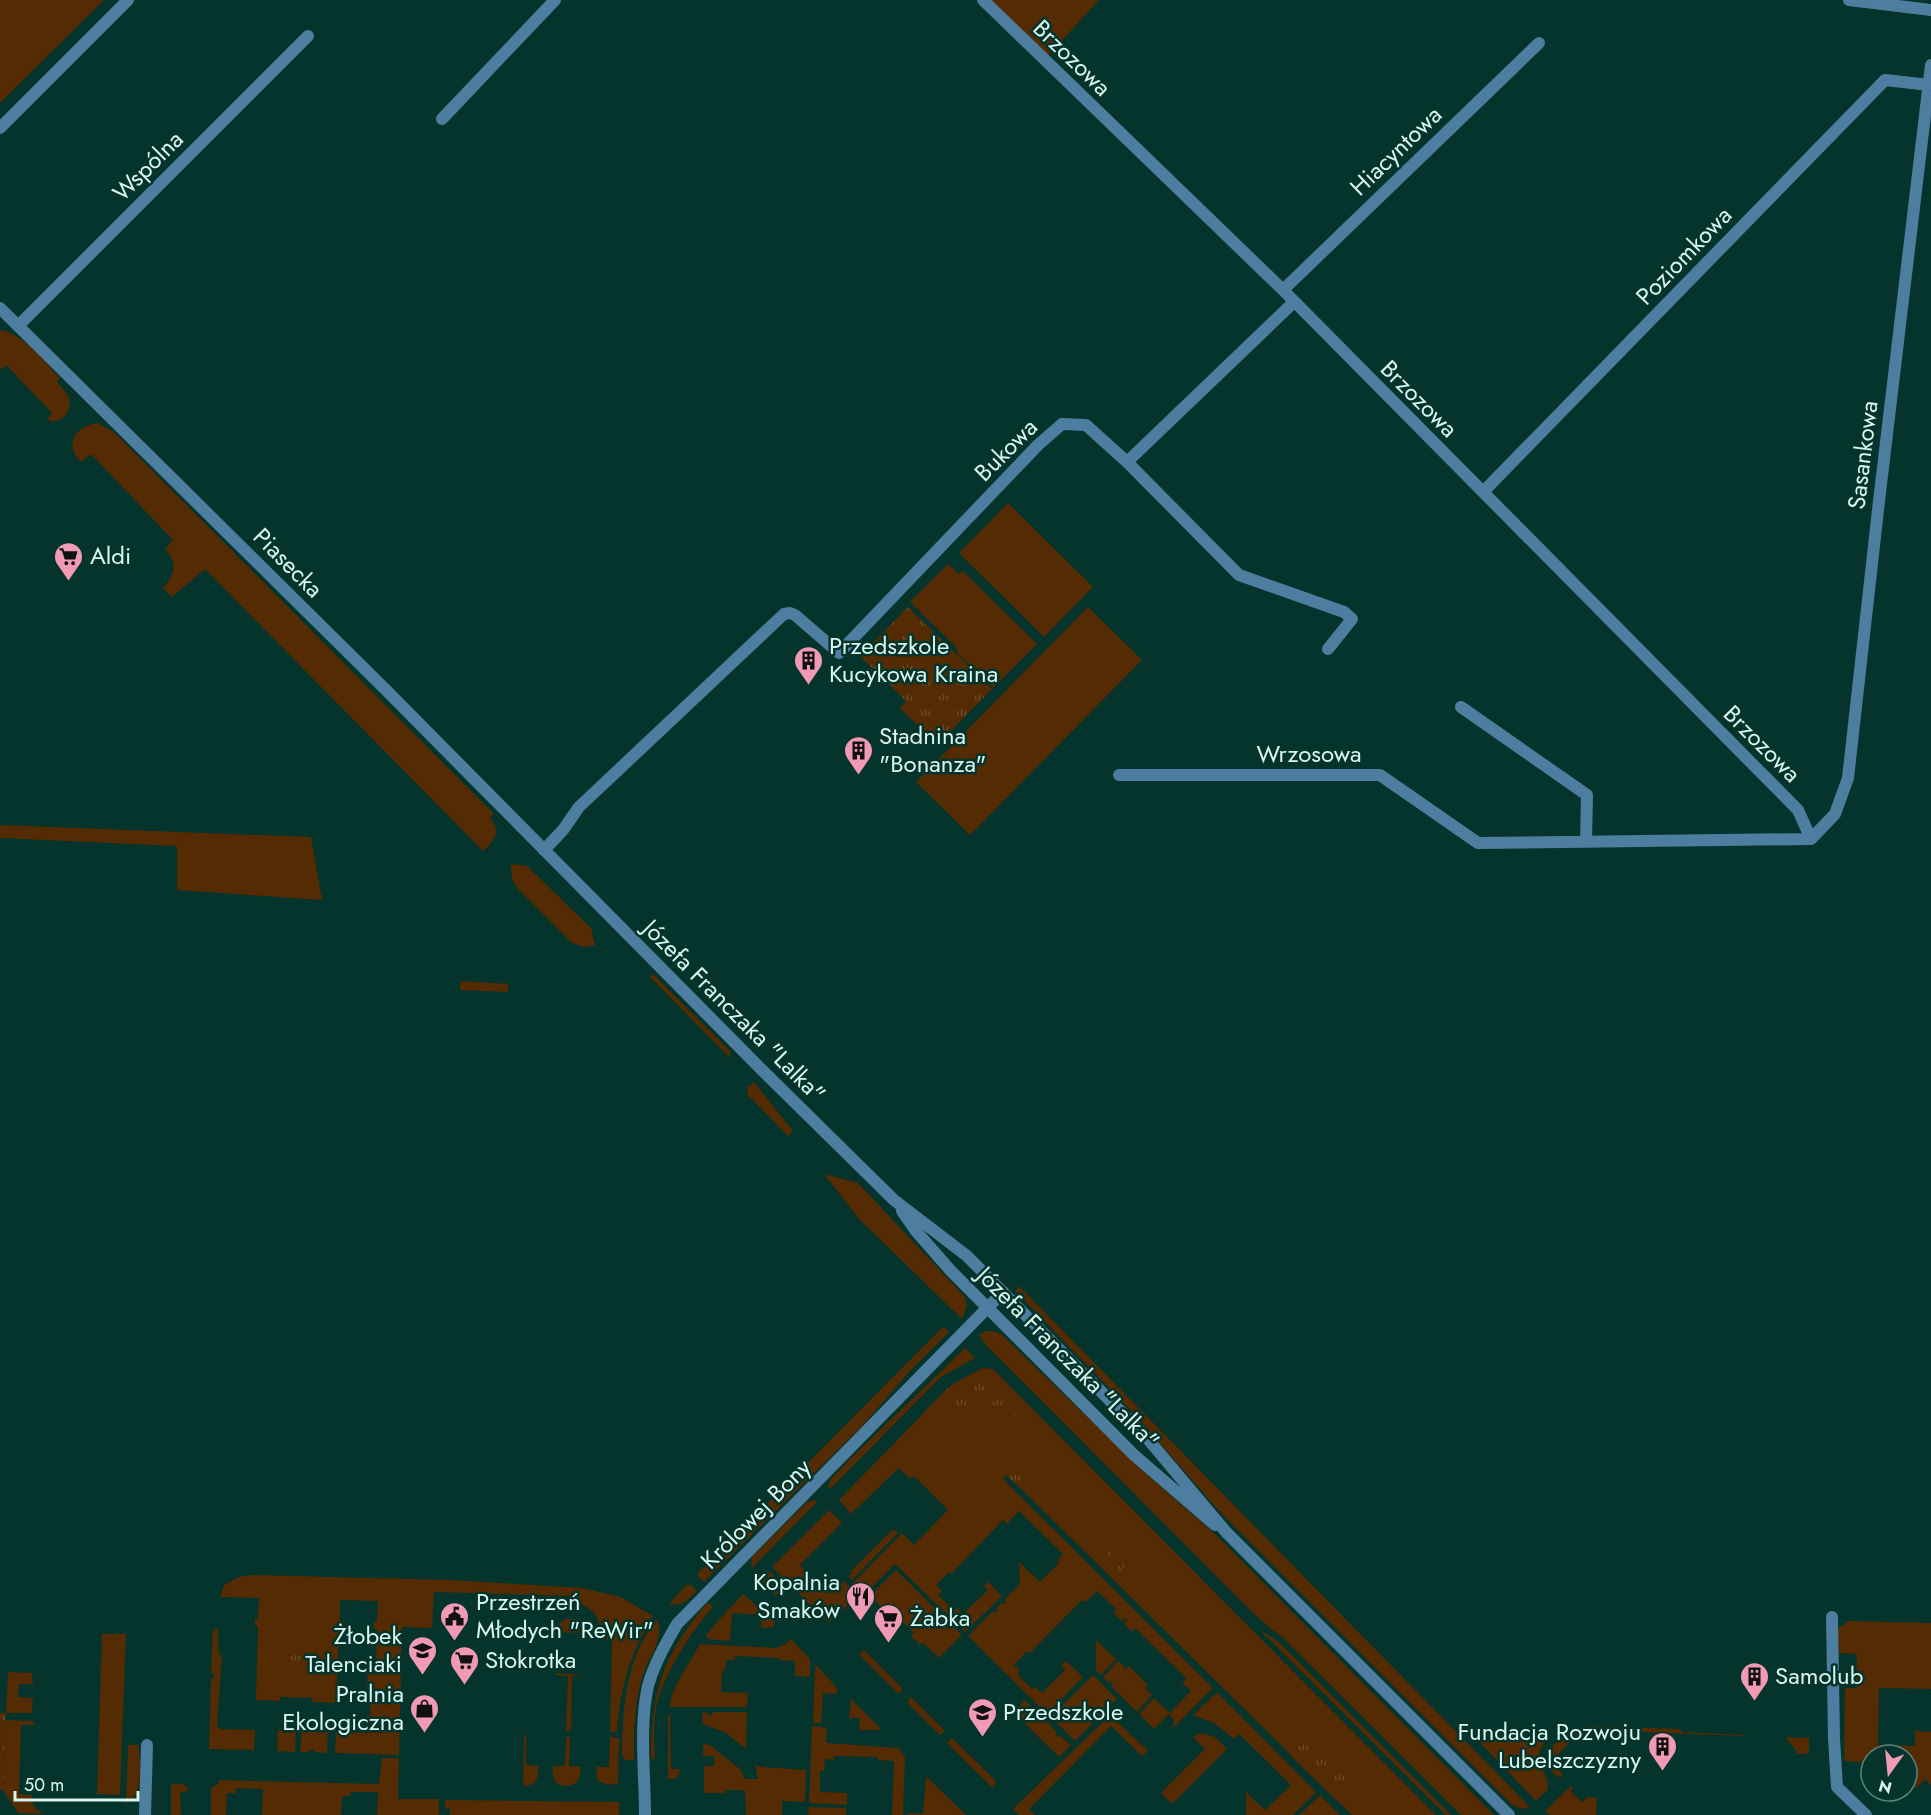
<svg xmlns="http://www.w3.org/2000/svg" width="1931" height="1815" viewBox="0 0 1931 1815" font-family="Jost,sans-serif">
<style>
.grass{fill:#542b02}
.park{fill:url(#park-tufts)}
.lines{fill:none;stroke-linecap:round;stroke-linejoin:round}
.minor{stroke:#4d7e9f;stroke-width:12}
.tertiary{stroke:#4d7e9f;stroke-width:12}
.labels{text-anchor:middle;stroke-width:5;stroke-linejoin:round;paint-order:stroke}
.street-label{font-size:24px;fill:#d9f6ef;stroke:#05342c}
.poi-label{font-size:24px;fill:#d9f6ef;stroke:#05342c;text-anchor:start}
</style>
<defs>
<pattern id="park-tufts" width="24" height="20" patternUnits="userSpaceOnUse" patternTransform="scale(1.5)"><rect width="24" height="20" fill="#542b02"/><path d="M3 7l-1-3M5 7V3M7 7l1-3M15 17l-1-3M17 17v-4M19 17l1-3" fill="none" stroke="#6c4a27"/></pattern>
</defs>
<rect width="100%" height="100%" fill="#05342c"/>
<path class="grass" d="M0,0H104L0,103Z
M983,0H1099L1044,60Z
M0,330C22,332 45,363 60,378L57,382C61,387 67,392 69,398C73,411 60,427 47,419L52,413L6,365L0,370Z
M97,423L114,432L494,814L490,818C502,831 494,842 483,851L205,569L172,597L163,588C175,575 178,562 165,549L173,540L91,454L81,462C64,444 74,427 97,423Z
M1008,503L1093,587L1044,637L959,553Z
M948,564L959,574L963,571L1037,644L993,688L957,653V648L910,602Z
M1088,607L1142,660L970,835L916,782Z
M0,825L311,837L322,900L177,890V846L0,838Z
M511,864L527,866L591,928L595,945L585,947L572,943L519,890L512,880Z
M653,974L730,1051V1058L650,977Z
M461,981L508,984V992L460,990Z
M754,1082L793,1131L788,1136L748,1095L747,1088Z
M824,1174L858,1183L965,1297L967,1305L962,1319L859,1219Z
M1019,1286L1530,1807L1522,1809L1512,1805L1219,1511L1141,1421L1015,1291Z
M944,1327L949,1332L911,1370L862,1426L704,1582L698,1577V1573L942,1328Z
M986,1331H993L1001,1334L1153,1480L1216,1535L1494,1815H1461L1281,1636L1267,1626L1252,1612L985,1344L979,1335Z
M965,1348L975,1358L941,1377L830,1489L828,1487L831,1479L848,1461Z
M982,1368L993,1369L1436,1815H1352L1007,1475L1003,1479L1213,1688L1172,1729L1174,1720L1169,1714L1154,1729L1139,1714L1154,1698L1170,1713L1191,1691L1182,1682L1187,1679L1135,1628L1133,1632L1124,1624L1127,1620L1125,1618L1122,1621L1113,1613L1116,1609L1097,1591L1086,1602L1082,1600L1030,1653L1027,1651L1014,1665L1020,1671L1017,1674L1032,1689L1035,1687L1042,1693L1065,1670L1061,1665L1066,1661L1083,1677L1047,1714L968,1636L993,1611L995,1613L998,1610L996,1608L1002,1603L1004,1604L1006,1602L1005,1599L1020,1584L1019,1562L1040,1582L1059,1563L1057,1560L1063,1554L1019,1511L1007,1524L1003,1520L951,1574L949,1572L936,1585L942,1591L938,1595L954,1610L957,1608L963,1614L988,1590L984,1586L988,1582L1002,1596L965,1632L895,1564L858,1601L852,1584L902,1533L914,1545L948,1510L914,1476L910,1479L899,1468L851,1514L839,1500L950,1386Z
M814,1500L818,1501L752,1568L751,1559L753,1556L807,1502Z
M829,1510L842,1523L800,1565L806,1571L803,1574L821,1591L823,1589L830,1594L843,1581L849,1586L853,1600L829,1623L772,1567Z
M893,1529L898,1533L852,1580L848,1576L852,1573L851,1571Z
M896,1570L962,1635L939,1658L923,1643L920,1645L911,1636L914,1633L888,1607L884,1610L870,1596Z
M766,1571H769L785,1586L776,1595L759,1578Z
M252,1575L451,1580L582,1588L621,1597L653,1616C630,1653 620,1689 617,1732H610L612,1640L600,1639C602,1618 593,1605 573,1603V1596L434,1592L432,1628L402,1627L399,1755L335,1753L336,1732L369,1733L370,1721H366V1716L370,1715L371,1689L367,1688L368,1660H376L377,1630L374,1629V1622H377L378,1601L340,1600V1621H344L343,1633H339L336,1703L312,1702V1698L280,1697V1701L256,1700L258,1626H255V1619L258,1618L259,1598L220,1597L224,1585L239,1577Z
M686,1585H691L697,1591C688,1600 683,1606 669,1604Z
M743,1594L775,1622L773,1627L761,1628V1615L732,1613L730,1641L708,1639L706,1635L722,1616L723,1617L725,1613Z
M708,1602L713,1607C693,1628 661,1679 656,1708C653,1725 654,1742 655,1759H651C651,1691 663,1654 708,1602Z
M565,1619H579L584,1624L585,1633L556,1632L558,1625Z
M657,1619C665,1636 650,1656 644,1672C634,1701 634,1730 634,1760H625L622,1756C622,1710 626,1657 657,1619Z
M1849,1621L1931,1623V1689L1879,1688L1878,1745L1915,1746V1731L1931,1732V1785L1925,1779L1916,1788L1910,1782L1907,1784V1755H1871V1770L1868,1772L1861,1762L1844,1761L1845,1688H1856L1857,1654L1839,1653L1838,1628Z
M1258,1628L1281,1644L1451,1815H1446Z
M213,1629H218L219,1655H222L217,1726L221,1729L255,1730L254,1750L209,1749L211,1678H213L214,1673H211Z
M102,1634H126L120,1795L97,1794Z
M791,1639L810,1659V1677L795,1676V1661L779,1660V1658L735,1656V1660H726L725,1671H722L721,1692L748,1693L747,1707H670C670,1689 691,1661 700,1644L776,1648L784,1645Z
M1096,1640L1116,1659L1101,1675L1096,1670Z
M864,1650L903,1689L899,1694L859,1654Z
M1118,1661L1126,1669L1129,1666L1148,1685L1145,1688L1152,1695L1137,1712L1111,1686L1113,1683L1111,1681L1109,1683L1103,1677Z
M815,1666H817L837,1688V1694L823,1693L821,1723H813Z
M8,1672L32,1673L33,1684H19L18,1697L33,1698L32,1713H6Z
M556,1673L584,1675L572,1676L571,1731H566L568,1676L556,1675Z
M1093,1675L1117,1699L1075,1741L1051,1717Z
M1217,1692L1316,1792L1293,1815H1246V1792L1265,1810L1291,1785L1239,1734L1234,1739L1214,1723L1193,1715Z
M911,1697L945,1731L940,1735L907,1702Z
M851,1699L881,1729V1730H859L860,1718H849Z
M1025,1700L1057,1732L1055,1734L1058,1737L1060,1735L1071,1745L1059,1757L1013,1712Z
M708,1712V1715H712V1712H747L746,1749L726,1733L703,1724L702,1713Z
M668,1714L670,1715L671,1769H680L679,1775L674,1779H668Z
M1110,1715L1148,1751L1142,1756L1111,1726L1029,1809L1035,1815H1019L1013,1809Z
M6,1720L34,1721V1725H21L19,1794L32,1795C31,1805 35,1809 44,1814L18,1813L3,1790Z
M812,1726L827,1728L826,1743L898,1748L905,1756L903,1815H892L894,1761L878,1760V1757L834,1756V1760L825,1759L824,1771H820V1792L847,1793V1805L809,1803Z
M1586,1726L1551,1762L1562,1773L1561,1778C1548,1773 1547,1762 1548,1750L1558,1741L1586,1726L1677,1729L1681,1730L1682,1732L1745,1735V1736L1613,1731L1599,1738Z
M302,1727H310L311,1731L328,1732L327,1753L314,1752V1750H310L309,1752H300Z
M1465,1727L1495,1728L1504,1737L1548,1739C1527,1761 1549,1769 1548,1789L1536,1801Z
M278,1730L296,1731L295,1752L277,1751Z
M1202,1733L1215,1737L1227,1749L1172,1804L1161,1793L1205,1749L1193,1737Z
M524,1735H526V1765L538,1766C539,1778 536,1786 523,1786Z
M566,1737H570L569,1766L581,1767C580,1772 581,1777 577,1781C573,1787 560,1788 555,1781C552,1777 553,1771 553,1766H565Z
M610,1737L619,1738L618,1783L609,1785L598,1781L596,1767H609Z
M1786,1737L1809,1738V1754H1798Z
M952,1738L997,1782L992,1787L947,1743Z
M707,1744L711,1746L740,1769L745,1779H758L755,1765L761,1767L806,1770L805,1802L782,1801V1815H746L745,1790H726L725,1793H704V1766H714V1756H703V1745Z
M128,1745H139C139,1763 145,1795 126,1804Z
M382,1758H399L398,1799H439V1815H377L378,1792H351L350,1796H342L341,1815H262L263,1789L236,1788V1793H227L226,1815H211V1788L219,1783V1780L379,1784Z
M926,1777H927L966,1815H908V1813L923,1814Z
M171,1784H184L189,1791L180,1792L181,1815H171Z
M1571,1786L1573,1789L1571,1792L1582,1802L1587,1797L1597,1798L1596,1815H1550L1545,1811Z
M1320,1795L1340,1815H1299Z
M445,1800L619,1802V1815H450V1809H445Z
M809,1807L846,1808V1815H808Z"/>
<path class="park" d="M908,607L992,689L937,745L900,708L906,701L860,656Z
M966,1377L983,1381L1022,1416L924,1412L950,1386Z
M1018,1463L1032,1476L1020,1488L1006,1475Z
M1116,1544L1132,1559L1117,1575L1102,1560Z
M283,1654L312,1656L311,1670L282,1668Z
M0,1713H6L3,1790L0,1789Z
M1307,1737L1354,1783L1337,1801L1290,1755Z"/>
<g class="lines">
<path class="minor" d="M983,0L1283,290L1798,810L1811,839
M1849,0L1931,10
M442,119L555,0
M1283,290L1539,43
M18,326L308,36
M1127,462L1294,302
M1483,492L1885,80L1929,85
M1461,707L1587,795L1586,842
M1119,775H1380L1478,843L1811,839
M1811,839L1835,814L1848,778L1879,501L1931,65
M544,850L563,830L579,807L784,614L790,613L795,615L839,653L1038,445L1062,424L1086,425L1127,462L1239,575L1344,612L1352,619L1328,649
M1832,1617L1834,1739L1837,1787L1866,1815
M145,1815L147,1745
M645,1815C645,1774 639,1726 648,1686C654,1664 666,1643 677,1624L1003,1292"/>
<path class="tertiary" d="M0,128L128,0
M0,308L386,690L761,1069L894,1200L967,1256L1147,1438L1226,1532L1509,1815
M902,1211L916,1231L950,1270L1134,1455L1215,1525"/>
</g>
<defs>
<symbol id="supermarket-pin" viewBox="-11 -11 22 30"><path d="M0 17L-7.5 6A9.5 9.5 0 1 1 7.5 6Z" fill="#f09ab6" stroke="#05342c"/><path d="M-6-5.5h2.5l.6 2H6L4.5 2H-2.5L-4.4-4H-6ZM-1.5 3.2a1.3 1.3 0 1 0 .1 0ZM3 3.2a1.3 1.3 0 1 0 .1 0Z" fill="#111"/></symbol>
<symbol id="building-pin" viewBox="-11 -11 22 30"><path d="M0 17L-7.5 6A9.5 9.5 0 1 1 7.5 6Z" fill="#f09ab6" stroke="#05342c"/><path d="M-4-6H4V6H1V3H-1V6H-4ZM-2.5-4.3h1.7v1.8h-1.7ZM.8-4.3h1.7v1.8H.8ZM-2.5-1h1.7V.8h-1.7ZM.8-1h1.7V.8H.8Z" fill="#111"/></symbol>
<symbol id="restaurant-pin" viewBox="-11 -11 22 30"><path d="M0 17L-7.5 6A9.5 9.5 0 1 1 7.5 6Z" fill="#f09ab6" stroke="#05342c"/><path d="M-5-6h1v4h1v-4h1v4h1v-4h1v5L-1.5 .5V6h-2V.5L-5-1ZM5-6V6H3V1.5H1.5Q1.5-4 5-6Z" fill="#111"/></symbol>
<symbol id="civic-pin" viewBox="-11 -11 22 30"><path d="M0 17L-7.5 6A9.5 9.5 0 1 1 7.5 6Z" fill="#f09ab6" stroke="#05342c"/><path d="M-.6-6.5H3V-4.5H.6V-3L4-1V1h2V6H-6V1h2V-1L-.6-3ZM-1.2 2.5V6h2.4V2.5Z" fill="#111"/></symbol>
<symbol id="school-pin" viewBox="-11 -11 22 30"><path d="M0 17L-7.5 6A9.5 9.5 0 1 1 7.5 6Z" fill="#f09ab6" stroke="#05342c"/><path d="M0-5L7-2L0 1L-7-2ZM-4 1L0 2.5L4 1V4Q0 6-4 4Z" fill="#111"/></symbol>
<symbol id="shop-pin" viewBox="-11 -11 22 30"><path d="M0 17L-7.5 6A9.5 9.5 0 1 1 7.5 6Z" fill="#f09ab6" stroke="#05342c"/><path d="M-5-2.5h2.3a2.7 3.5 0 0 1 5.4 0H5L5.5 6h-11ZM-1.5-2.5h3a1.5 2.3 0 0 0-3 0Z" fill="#111"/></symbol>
</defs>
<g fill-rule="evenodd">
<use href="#supermarket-pin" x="52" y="540" width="33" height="45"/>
<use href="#building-pin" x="792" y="644" width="33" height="45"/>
<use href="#building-pin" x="842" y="734" width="33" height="45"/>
<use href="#restaurant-pin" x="844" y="1580" width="33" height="45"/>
<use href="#civic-pin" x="438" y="1600" width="33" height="45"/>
<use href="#supermarket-pin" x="872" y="1602" width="33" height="45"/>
<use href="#school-pin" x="406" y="1634" width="33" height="45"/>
<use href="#supermarket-pin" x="448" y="1644" width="33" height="45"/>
<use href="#building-pin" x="1738" y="1660" width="33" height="45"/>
<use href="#shop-pin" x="408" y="1692" width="33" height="45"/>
<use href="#school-pin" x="966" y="1696" width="33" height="45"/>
<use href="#building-pin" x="1646" y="1730" width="33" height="45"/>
</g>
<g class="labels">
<g class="street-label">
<text transform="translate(1072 58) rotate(44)" y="8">Brzozowa</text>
<text transform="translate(1396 151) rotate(-44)" y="8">Hiacyntowa</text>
<text transform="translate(148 166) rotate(-45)" y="8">Wspólna</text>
<text transform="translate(1684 256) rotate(-46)" y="8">Poziomkowa</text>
<text transform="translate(1419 399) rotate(45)" y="8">Brzozowa</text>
<text transform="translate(1006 450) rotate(-45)" y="8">Bukowa</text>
<text transform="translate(1863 455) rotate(-83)" y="8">Sasankowa</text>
<text transform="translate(288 563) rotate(45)" y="8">Piasecka</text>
<text transform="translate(1762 744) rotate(45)" y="8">Brzozowa</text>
<text x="1309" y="762">Wrzosowa</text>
<text transform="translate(734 1011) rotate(45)" y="8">Józefa Franczaka "Lalka"</text>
<text transform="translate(1068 1358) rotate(45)" y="8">Józefa Franczaka "Lalka"</text>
<text transform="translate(756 1514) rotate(-45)" y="8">Królowej Bony</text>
</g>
<g class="poi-label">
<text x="90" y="564">Aldi</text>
<text x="829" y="654">Przedszkole<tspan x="829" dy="28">Kucykowa Kraina</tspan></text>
<text x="879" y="744">Stadnina<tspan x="879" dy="28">"Bonanza"</tspan></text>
<text x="840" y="1590" text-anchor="end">Kopalnia<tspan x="840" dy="28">Smaków</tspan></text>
<text x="476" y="1610">Przestrzeń<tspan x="476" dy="28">Młodych "ReWir"</tspan></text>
<text x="910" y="1626">Żabka</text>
<text x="402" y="1644" text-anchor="end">Żłobek<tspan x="402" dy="28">Talenciaki</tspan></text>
<text x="485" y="1668">Stokrotka</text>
<text x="1775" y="1684">Samolub</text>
<text x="404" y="1702" text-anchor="end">Pralnia<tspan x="404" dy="28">Ekologiczna</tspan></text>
<text x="1003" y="1720">Przedszkole</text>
<text x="1641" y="1740" text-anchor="end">Fundacja Rozwoju<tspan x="1641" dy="28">Lubelszczyzny</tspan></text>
</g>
</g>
<g transform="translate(1889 1773) rotate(195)"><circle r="28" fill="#05342c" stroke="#5a827a" stroke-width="1.5"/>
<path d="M0-4.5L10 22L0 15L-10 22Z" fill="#f09ab6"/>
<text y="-9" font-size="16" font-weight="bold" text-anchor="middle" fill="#d9f6ef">N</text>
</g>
<path d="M15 1791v9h123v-9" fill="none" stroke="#d9f6ef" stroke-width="3"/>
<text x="24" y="1791" font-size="18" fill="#d9f6ef" stroke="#05342c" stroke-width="4.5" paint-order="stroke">50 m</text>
</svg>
